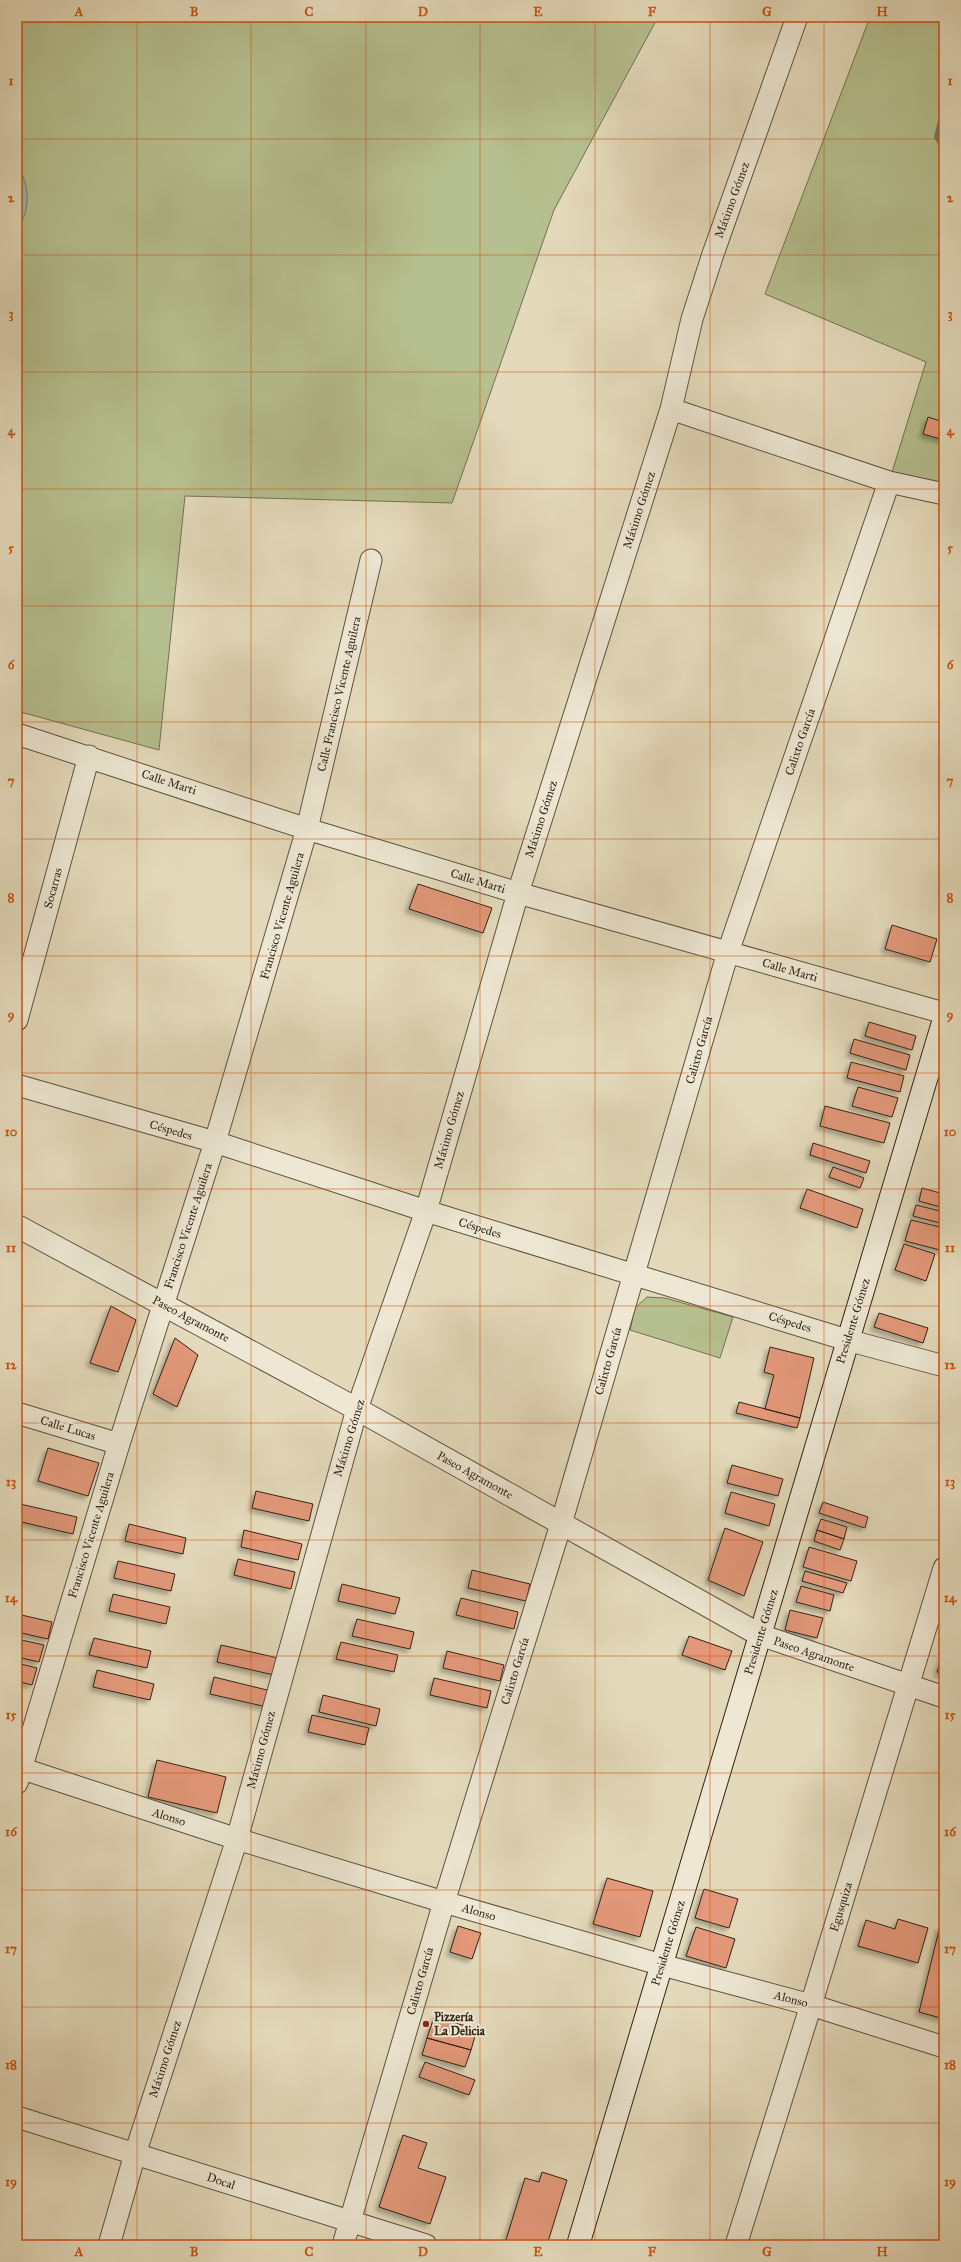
<svg xmlns="http://www.w3.org/2000/svg" width="961" height="2262" viewBox="0 0 961 2262" font-family="'IM FELL Great Primer',serif">
<style>
.green{fill:#b6bf8f;stroke:#747252}
.water{fill:#95bbaf;stroke:#6d7f72}
.lines{fill:none;stroke-linecap:round;stroke-linejoin:round}
.shore{stroke:#647062;stroke-width:1}
.stream{stroke:#6d7f72;stroke-width:6}
.building{fill:#e29879;stroke:#322416;filter:url(#shadow)}
.minor-casing{stroke:#5e523f;stroke-width:23}
.tertiary-casing{stroke:#5e523f;stroke-width:24}
.secondary-casing{stroke:#322416;stroke-width:24}
.minor{stroke:#ede7d3;stroke-width:21}
.tertiary{stroke:#ede7d3;stroke-width:22}
.secondary{stroke:#ede7d3;stroke-width:22}
.grid{fill:none;stroke:#cd510e;stroke-width:1;stroke-opacity:0.55}
.poi-dot{fill:#8f2418;stroke:#ede7d3;stroke-width:1.5}
.labels{text-anchor:middle;stroke-width:4;stroke-linejoin:round;paint-order:stroke}
.street-label{font-size:12px;fill:#322416;stroke:#ede7d3}
.poi-label{font-size:12px;font-weight:bold;fill:#322416;stroke:#ede7d3;text-anchor:start}
.neatline{fill:none;stroke:#cd510e;stroke-width:1.5}
.grid-label{font-size:13px;text-anchor:middle;font-weight:bold;fill:#cd510e}
</style>
<defs>
<filter id="shadow"><feDropShadow dx="-3.5" dy="3.5" stdDeviation="2" flood-color="#0004"/></filter>
</defs>
<rect width="100%" height="100%" fill="#e4dabb"/>
<filter id="stains"><feTurbulence type="fractalNoise" baseFrequency=".005" numOctaves="4"/><feColorMatrix values="0 0 0 0 .2 0 0 0 0 .09 0 0 0 0 .02 0 0 0 .5 -.17"/></filter>
<radialGradient id="worn" r=".72"><stop offset=".6" stop-color="#630" stop-opacity="0"/><stop offset="1" stop-color="#630" stop-opacity=".3"/></radialGradient>
<path class="green" d="M17,17H658L554,210L452,503L185,496L159,750L17,711Z
M870,17H944V488L889,482L926,362L765,294Z
M647,1297L665,1298L733,1317L720,1358L630,1330L635,1308Z"/>
<path class="water" d="M17,166C29,181 32,213 17,227Z"/>
<g class="lines">
<path class="shore" d="M17,173C23,191 23,203 17,221"/>
<path class="stream" d="M941,17L944,26
M944,109L937,137L944,148"/>
</g>
<path class="building" d="M928,417L944,422V440L923,434Z
M418,884L492,908L483,933L409,909Z
M892,925L937,939L930,962L885,949Z
M869,1022L916,1036L912,1050L865,1036Z
M854,1039L910,1055L906,1070L850,1053Z
M851,1062L904,1076L900,1092L847,1078Z
M858,1087L898,1098L892,1117L852,1106Z
M825,1106L890,1123L884,1143L820,1126Z
M813,1143L870,1161L866,1173L810,1155Z
M833,1167L864,1178L860,1188L829,1177Z
M922,1188L944,1194V1208L919,1201Z
M807,1189L863,1209L857,1228L800,1208Z
M916,1205L944,1212V1224L913,1216Z
M911,1220L944,1228V1251L905,1241Z
M904,1244L935,1254L926,1281L895,1270Z
M111,1306L136,1320L118,1372L90,1363Z
M879,1313L928,1328L923,1343L874,1327Z
M175,1338L198,1355L177,1407L153,1394Z
M770,1347L814,1358L800,1418L765,1409L774,1375L764,1372Z
M739,1402L800,1418L797,1428L736,1413Z
M48,1448L99,1463L88,1496L38,1481Z
M732,1465L783,1479L778,1496L727,1483Z
M256,1491L313,1504L309,1521L252,1508Z
M731,1492L775,1504L769,1526L725,1513Z
M823,1502L868,1517L865,1528L819,1513Z
M20,1504L77,1517L73,1534L17,1521Z
M821,1519L847,1527L844,1539L817,1530Z
M129,1524L186,1538L183,1554L125,1541Z
M725,1528L763,1542L744,1596L708,1580Z
M244,1530L302,1544L298,1560L241,1547Z
M817,1530L844,1539L840,1550L814,1541Z
M809,1547L857,1561L851,1581L803,1567Z
M238,1559L295,1572L291,1589L234,1575Z
M118,1561L175,1574L171,1591L114,1578Z
M472,1570L530,1584L526,1601L468,1588Z
M805,1571L847,1583L843,1593L802,1581Z
M342,1584L400,1598L395,1614L338,1601Z
M801,1586L834,1595L830,1611L796,1602Z
M113,1594L170,1607L166,1624L109,1611Z
M461,1598L518,1612L514,1629L456,1615Z
M790,1610L823,1618L817,1638L785,1630Z
M17,1614L52,1622L48,1639L17,1632Z
M357,1619L414,1632L410,1649L352,1636Z
M689,1636L732,1651L725,1670L682,1655Z
M94,1638L151,1651L147,1668L89,1655Z
M17,1639L44,1645L39,1662L17,1657Z
M341,1642L398,1655L394,1672L336,1659Z
M221,1645L278,1658L274,1675L217,1662Z
M447,1651L504,1665L500,1681L443,1668Z
M944,1652V1675L937,1672Z
M17,1663L37,1668L32,1685L17,1681Z
M97,1670L154,1684L150,1700L93,1687Z
M214,1677L271,1691L267,1707L210,1694Z
M434,1678L491,1691L487,1708L430,1695Z
M323,1695L380,1709L376,1726L319,1712Z
M312,1715L369,1728L365,1745L308,1732Z
M157,1760L226,1777L217,1813L148,1797Z
M607,1878L653,1891L640,1937L593,1924Z
M704,1889L738,1899L729,1928L695,1918Z
M898,1919L928,1928L918,1963L858,1946L866,1920L895,1929Z
M458,1926L481,1933L472,1959L450,1952Z
M940,1926H944V2019L919,2012Z
M696,1927L735,1939L726,1968L686,1956Z
M434,2017L477,2029L471,2050L427,2038Z
M427,2038L471,2050L465,2067L422,2055Z
M425,2062L475,2080L469,2095L419,2077Z
M403,2135L427,2143L418,2168L446,2177L430,2224L379,2207Z
M542,2172L567,2180L547,2245H512L505,2243L525,2178L539,2182Z"/>
<g class="lines">
<defs>
<path id="minor" d="M671,409L889,482L944,494
M17,734L307,829L518,893L944,1013
M17,1020L89,756
M17,1085L215,1142L426,1211L847,1340L944,1366
M17,1413L119,1444
M760,1635L944,1697
M17,1767L237,1839L444,1902L662,1965L811,2005L944,2047
M17,1783L119,1444L215,1142L307,829L371,560
M17,2117L426,2245
M109,2245L135,2154L237,1839L357,1409L426,1211L518,893L671,409L692,319L713,254L797,17
M343,2245L444,1902L561,1524L728,952L889,482
M736,2245L811,2005L944,1568"/>
<path id="tertiary" d="M17,1226L357,1409L760,1635"/>
<path id="secondary" d="M578,2245L944,1019"/>
</defs>
<use href="#minor" class="minor-casing"/>
<use href="#tertiary" class="tertiary-casing"/>
<use href="#secondary" class="secondary-casing"/>
<use href="#minor" class="minor"/>
<use href="#tertiary" class="tertiary"/>
<use href="#secondary" class="secondary"/>
</g>
<path class="grid" d="M137,17V2245M251,17V2245M366,17V2245M480,17V2245M595,17V2245M710,17V2245M824,17V2245M17,139H944M17,255H944M17,372H944M17,489H944M17,606H944M17,722H944M17,839H944M17,956H944M17,1073H944M17,1189H944M17,1306H944M17,1423H944M17,1540H944M17,1656H944M17,1773H944M17,1890H944M17,2007H944M17,2123H944"/>
<circle class="poi-dot" cx="426" cy="2024" r="4"/>
<g class="labels">
<g class="street-label">
<text transform="translate(732 200) rotate(-70)" y="4">Máximo Gómez</text>
<text transform="translate(639 510) rotate(-72)" y="4">Máximo Gómez</text>
<text transform="translate(339 694) rotate(-77)" y="4">Calle Francisco Vicente Aguilera</text>
<text transform="translate(800 742) rotate(-71)" y="4">Calixto García</text>
<text transform="translate(169 782) rotate(18)" y="4">Calle Marti</text>
<text transform="translate(541 819) rotate(-72)" y="4">Máximo Gómez</text>
<text transform="translate(478 881) rotate(17)" y="4">Calle Marti</text>
<text transform="translate(53 888) rotate(-75)" y="4">Socarras</text>
<text transform="translate(282 916) rotate(-74)" y="4">Francisco Vicente Aguilera</text>
<text transform="translate(790 970) rotate(16)" y="4">Calle Marti</text>
<text transform="translate(699 1050) rotate(-74)" y="4">Calixto García</text>
<text transform="translate(171 1130) rotate(16)" y="4">Céspedes</text>
<text transform="translate(449 1130) rotate(-74)" y="4">Máximo Gómez</text>
<text transform="translate(188 1226) rotate(-72)" y="4">Francisco Vicente Aguilera</text>
<text transform="translate(480 1228) rotate(17)" y="4">Céspedes</text>
<text transform="translate(191 1319) rotate(28)" y="4">Paseo Agramonte</text>
<text transform="translate(853 1321) rotate(-73)" y="4">Presidente Gómez</text>
<text transform="translate(790 1322) rotate(17)" y="4">Céspedes</text>
<text transform="translate(608 1361) rotate(-74)" y="4">Calixto García</text>
<text transform="translate(68 1428) rotate(17)" y="4">Calle Lucas</text>
<text transform="translate(349 1438) rotate(-73)" y="4">Máximo Gómez</text>
<text transform="translate(475 1475) rotate(29)" y="4">Paseo Agramonte</text>
<text transform="translate(91 1535) rotate(-73)" y="4">Francisco Vicente Aguilera</text>
<text transform="translate(761 1632) rotate(-73)" y="4">Presidente Gómez</text>
<text transform="translate(814 1654) rotate(19)" y="4">Paseo Agramonte</text>
<text transform="translate(515 1671) rotate(-73)" y="4">Calixto García</text>
<text transform="translate(261 1750) rotate(-75)" y="4">Máximo Gómez</text>
<text transform="translate(169 1817) rotate(18)" y="4">Alonso</text>
<text transform="translate(841 1907) rotate(-73)" y="4">Egusquiza</text>
<text transform="translate(479 1912) rotate(16)" y="4">Alonso</text>
<text transform="translate(668 1943) rotate(-73)" y="4">Presidente Gómez</text>
<text transform="translate(420 1981) rotate(-74)" y="4">Calixto García</text>
<text transform="translate(791 1999) rotate(15)" y="4">Alonso</text>
<text transform="translate(165 2059) rotate(-72)" y="4">Máximo Gómez</text>
<text transform="translate(221 2181) rotate(18)" y="4">Docal</text>
</g>
<g class="poi-label">
<text x="434" y="2021">Pizzería<tspan x="434" dy="14">La Delicia</tspan></text>
</g>
</g>
<rect width="961" height="2262" fill="none" stroke="#e4dabb" stroke-width="44"/>
<rect x="22" y="22" width="917" height="2218" class="neatline"/>
<g class="grid-label">
<text x="79" y="16">A</text>
<text x="194" y="16">B</text>
<text x="309" y="16">C</text>
<text x="423" y="16">D</text>
<text x="538" y="16">E</text>
<text x="652" y="16">F</text>
<text x="767" y="16">G</text>
<text x="882" y="16">H</text>
<text x="11" y="85">1</text>
<text x="950" y="85">1</text>
<text x="11" y="202">2</text>
<text x="950" y="202">2</text>
<text x="11" y="318">3</text>
<text x="950" y="318">3</text>
<text x="11" y="435">4</text>
<text x="950" y="435">4</text>
<text x="11" y="552">5</text>
<text x="950" y="552">5</text>
<text x="11" y="669">6</text>
<text x="950" y="669">6</text>
<text x="11" y="785">7</text>
<text x="950" y="785">7</text>
<text x="11" y="902">8</text>
<text x="950" y="902">8</text>
<text x="11" y="1019">9</text>
<text x="950" y="1019">9</text>
<text x="11" y="1136">10</text>
<text x="950" y="1136">10</text>
<text x="11" y="1252">11</text>
<text x="950" y="1252">11</text>
<text x="11" y="1369">12</text>
<text x="950" y="1369">12</text>
<text x="11" y="1486">13</text>
<text x="950" y="1486">13</text>
<text x="11" y="1602">14</text>
<text x="950" y="1602">14</text>
<text x="11" y="1719">15</text>
<text x="950" y="1719">15</text>
<text x="11" y="1836">16</text>
<text x="950" y="1836">16</text>
<text x="11" y="1953">17</text>
<text x="950" y="1953">17</text>
<text x="11" y="2069">18</text>
<text x="950" y="2069">18</text>
<text x="11" y="2186">19</text>
<text x="950" y="2186">19</text>
<text x="79" y="2256">A</text>
<text x="194" y="2256">B</text>
<text x="309" y="2256">C</text>
<text x="423" y="2256">D</text>
<text x="538" y="2256">E</text>
<text x="652" y="2256">F</text>
<text x="767" y="2256">G</text>
<text x="882" y="2256">H</text>
</g>
<rect width="100%" height="100%" filter="url(#stains)"/>
<rect width="100%" height="100%" fill="url(#worn)"/>
</svg>
